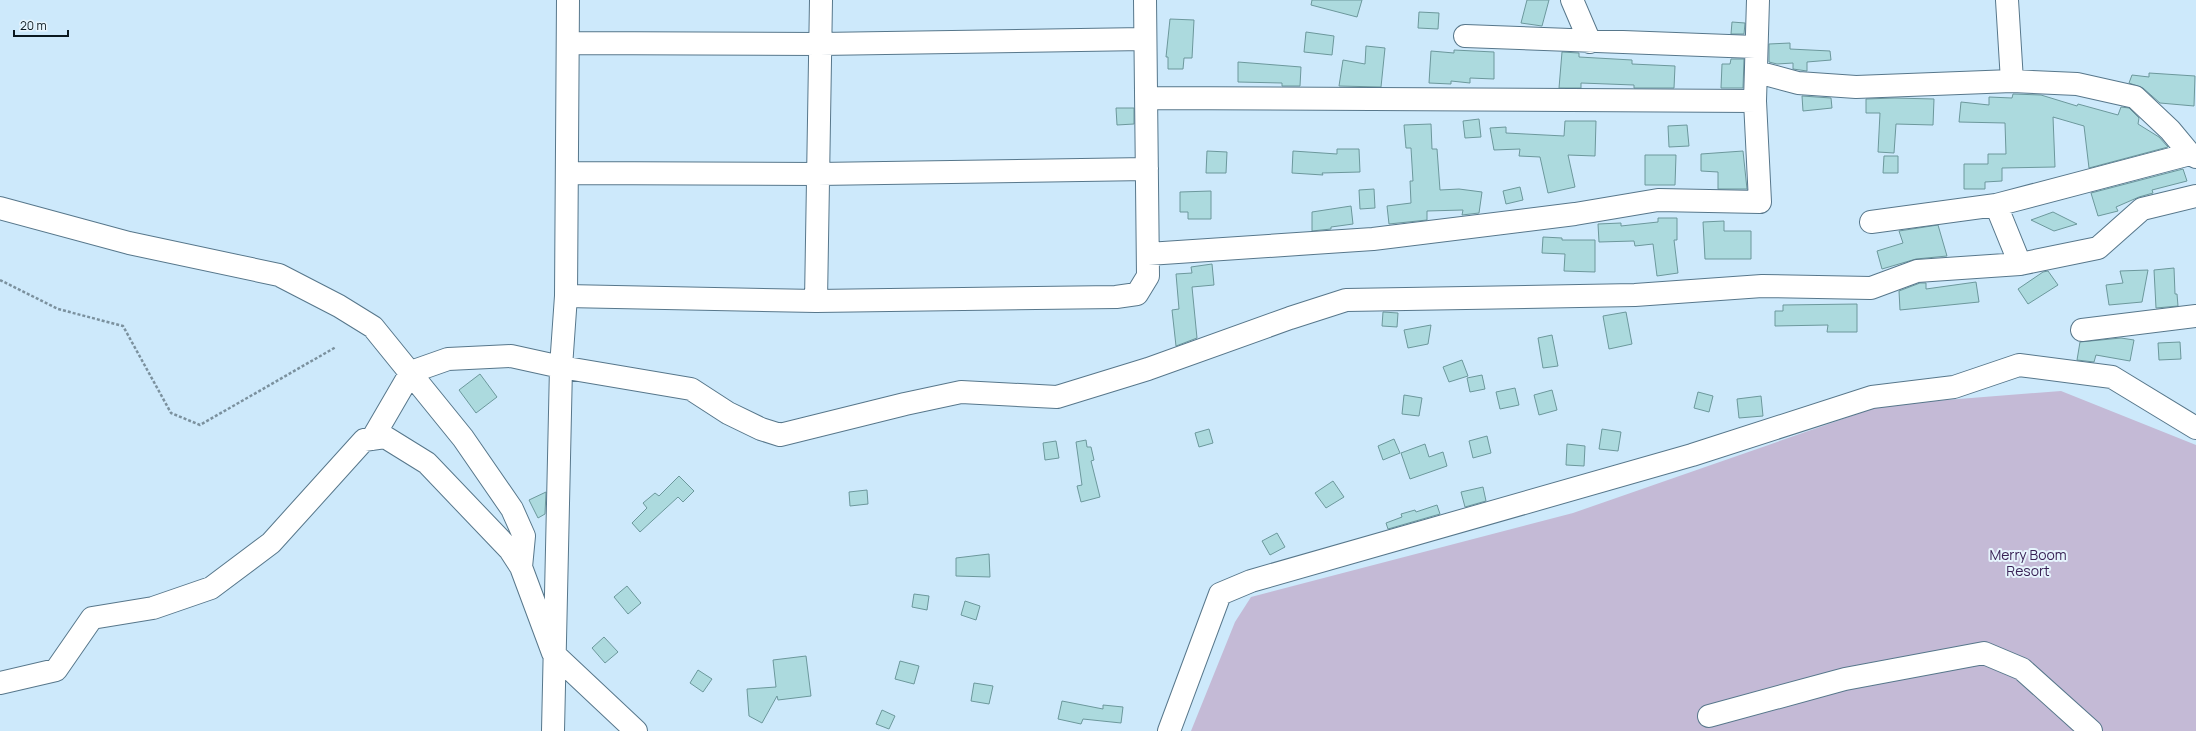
<svg xmlns="http://www.w3.org/2000/svg" width="2196" height="731" viewBox="0 0 2196 731" font-family="Manrope,sans-serif">
<style>
.green{fill:#c4bad6}
.building{fill:#acdade;stroke:#6c989c}
.lines{fill:none;stroke-linecap:round;stroke-linejoin:round}
.minor-casing{stroke:#57778b;stroke-width:24}
.path{stroke:#7b919e;stroke-width:2.5;stroke-dasharray:3 2;stroke-linecap:butt}
.minor{stroke:#fff;stroke-width:22}
.labels{text-anchor:middle;stroke-width:4;stroke-linejoin:round;paint-order:stroke}
.park-label{font-size:14px;fill:#371f53;stroke:#e6f4fd}
</style>
<rect width="100%" height="100%" fill="#cde9fb"/>
<path class="green" d="M2061,391L2196,445V731H1191L1235,622L1251,597L1573,513L1883,405Z"/>
<path class="building" d="M1312,0H1362L1357,17L1311,5Z
M1527,0H1549L1542,26L1521,23Z
M1419,12L1439,13L1438,29L1418,28Z
M1170,19L1194,20L1192,58H1184L1183,69H1168V57H1166Z
M1732,22L1745,23L1744,34H1731Z
M1306,32L1334,36L1332,55L1304,52Z
M1790,43V49L1830,51L1831,60L1807,62V71L1793,69V63L1777,64L1769,62V44Z
M1366,46L1385,48L1381,87L1339,86L1343,60L1365,64Z
M1454,50L1494,52V79L1470,78V83L1451,81V84L1429,83L1431,51L1454,53Z
M1562,52L1579,53V57L1632,60V64L1675,66L1674,88H1634V85L1581,83V88H1559Z
M1731,59H1744L1743,88H1721L1722,64H1730Z
M1238,62L1301,67L1300,86H1282V83L1238,82Z
M2149,73L2195,76L2194,106L2160,103L2143,88L2129,83L2132,75L2149,77Z
M2013,94L2041,95L2077,106L2078,104L2118,115L2121,107L2129,108L2139,118L2138,124L2159,137L2168,147L2089,168L2084,126L2053,117L2055,167L2002,168V181L1985,182V189H1964V164H1988V154H2006L2005,123L1959,122L1961,102L1989,105V97L2012,98Z
M1802,96L1831,98L1832,108L1803,111Z
M1895,98L1934,99L1933,125L1896,124L1894,153L1878,152L1880,113H1866V99Z
M1116,108H1134V124L1117,125Z
M1479,119L1481,137L1465,138L1463,121Z
M1565,121H1596L1595,156L1568,155L1575,187L1548,193L1540,157L1519,156L1520,149L1494,150L1490,128L1506,127V133L1564,136Z
M1431,124L1432,149H1437L1440,190L1459,189L1482,192L1479,213L1462,215L1463,210L1427,211V220L1389,224L1387,206L1411,203L1410,181H1413L1411,148H1406L1404,125Z
M1687,125L1689,146L1669,147L1668,126Z
M1337,149H1359L1360,172L1322,173L1323,175L1292,173L1293,151L1337,154Z
M1207,151L1227,152L1226,173H1206Z
M1743,151L1747,189H1718V172L1701,171V154Z
M1645,155H1676L1675,185H1645Z
M1884,156H1898V173H1883Z
M2183,169L2187,181L2152,190L2153,193L2139,197L2116,207L2118,211L2098,216L2091,193Z
M1520,187L1523,200L1506,204L1503,191Z
M1374,189L1375,208L1360,209L1359,190Z
M1211,191V219H1188V212H1180V192Z
M1351,206L1353,224L1331,227V229L1312,231V212Z
M2053,212L2077,224L2054,231L2031,220Z
M1658,218H1677V240H1674L1678,273L1657,276L1653,244L1635,246L1634,241L1599,242L1598,224L1621,223V226L1658,222Z
M1724,221V231H1751V259H1705L1703,222Z
M1938,225L1947,256L1916,259L1882,269L1877,251L1903,243L1899,231Z
M1543,237L1562,238V240H1595V272L1564,271L1565,254L1542,253Z
M1212,264L1214,285L1192,287L1197,338L1176,346L1172,310L1179,309L1176,274L1192,273L1191,267Z
M2174,268L2175,294H2177L2178,306L2156,308L2154,270Z
M2148,270L2142,302L2109,305L2106,285L2123,283L2120,271Z
M2048,271L2058,285L2028,304L2018,289L2043,272Z
M1976,282L1979,302L1900,310L1899,291L1920,283H1926V289Z
M1857,304V332H1827L1828,325L1775,326V311H1783V305Z
M1383,312L1398,313L1397,327L1382,326Z
M1626,312L1632,344L1609,349L1603,316Z
M1431,325L1428,344L1408,348L1404,330Z
M1552,335L1558,366L1543,368L1538,338Z
M2121,338L2134,340L2130,361L2096,355L2094,362L2077,360L2080,342Z
M2180,342L2181,359L2159,360L2158,343Z
M1462,360L1468,376L1449,382L1443,367Z
M480,374L497,397L476,413L459,390Z
M1482,375L1485,389L1470,392L1467,378Z
M1515,388L1519,405L1500,409L1496,392Z
M1552,390L1557,410L1539,415L1534,395Z
M1698,392L1713,396L1709,412L1694,408Z
M1404,395L1422,398L1419,416L1402,414Z
M1761,396L1763,416L1739,418L1737,399Z
M1209,429L1213,443L1199,447L1195,433Z
M1602,429L1621,432L1618,451L1599,449Z
M1487,436L1491,453L1473,458L1469,441Z
M1394,439L1400,453L1383,460L1378,446Z
M1086,440L1087,447H1091L1094,460L1091,461L1100,497L1081,502L1077,486L1082,485L1076,442Z
M1056,441L1059,458L1045,460L1043,443Z
M1425,444L1429,457L1443,452L1447,466L1410,479L1401,453Z
M1567,444L1585,446L1584,466L1566,465Z
M679,476L694,491L683,502L678,497L640,532L632,523L647,508L643,503L655,493L659,496Z
M1333,481L1344,497L1326,508L1315,493Z
M1483,487L1486,501L1465,507L1461,492Z
M867,490L868,504L850,506L849,492Z
M546,492L545,514L538,518L529,500Z
M1437,505L1440,514L1388,529L1386,523L1402,517L1401,514L1415,510L1416,512Z
M1277,533L1285,547L1270,555L1262,541Z
M989,554L990,577L956,576V558Z
M627,586L641,603L628,614L614,597Z
M914,594L929,596L927,610L912,607Z
M965,601L980,606L976,620L961,615Z
M604,637L618,652L605,663L592,648Z
M806,656L811,696L778,700L777,696L762,723L749,716L747,689L776,687L773,660Z
M900,661L919,666L914,684L895,679Z
M698,670L712,679L703,692L690,683Z
M974,683L993,686L989,704L971,701Z
M1062,701L1103,709V705L1123,707L1121,723L1083,719L1081,724L1058,719Z
M882,710L895,716L889,729L876,724Z"/>
<g class="lines">
<defs>
<path id="minor" d="M1572,0L1590,42
M2007,0L2012,81
M1465,36L1755,47
M568,43L820,44L1144,39
M1757,72L1798,83L1856,87L2012,81L2077,84L2135,97L2170,130L2190,154L2196,157
M1147,98L1755,101L1758,0
M568,173L818,174L1147,169
M0,208L129,243L279,275L339,306L373,327L463,438L512,509L524,536L521,567
M1871,222L1996,205L2190,154
M1148,254L1373,239L1575,214L1658,200L1760,202L1755,101
M2020,264L2098,248L2142,209L2196,196
M566,296L816,301L1116,297L1137,294L1148,276L1145,0
M816,301L821,0
M2082,330L2196,316
M372,439L411,372L448,359L511,356L561,367L691,389L728,413L761,429L780,435L905,404L961,392L1057,397L1148,369L1290,318L1346,300L1635,295L1762,286L1871,288L1917,271L2020,264L1996,205
M0,683L56,670L92,618L153,608L211,588L271,543L364,440L385,437L427,463L510,550L521,567L553,653L636,731
M1709,716L1845,679L1984,653L2022,669L2091,731
M553,731L561,367L566,296L568,0
M1169,731L1220,594L1251,581L1692,455L1872,397L1954,387L2019,365L2112,377L2196,428"/>
</defs>
<use href="#minor" class="minor-casing"/>
<path class="path" d="M0,280L58,309L123,326L171,413L200,425L336,347"/>
<use href="#minor" class="minor"/>
</g>
<g class="labels">
<g class="park-label">
<text x="2028" y="560">Merry Boom<tspan x="2028" dy="16">Resort</tspan></text>
</g>
</g>
<path d="M14 30v6h54v-6" fill="none" stroke="#0a181f" stroke-width="2"/>
<text x="20" y="30" font-size="12" fill="#0a181f" stroke="#e6f4fd" stroke-width="3" paint-order="stroke">20 m</text>
</svg>
